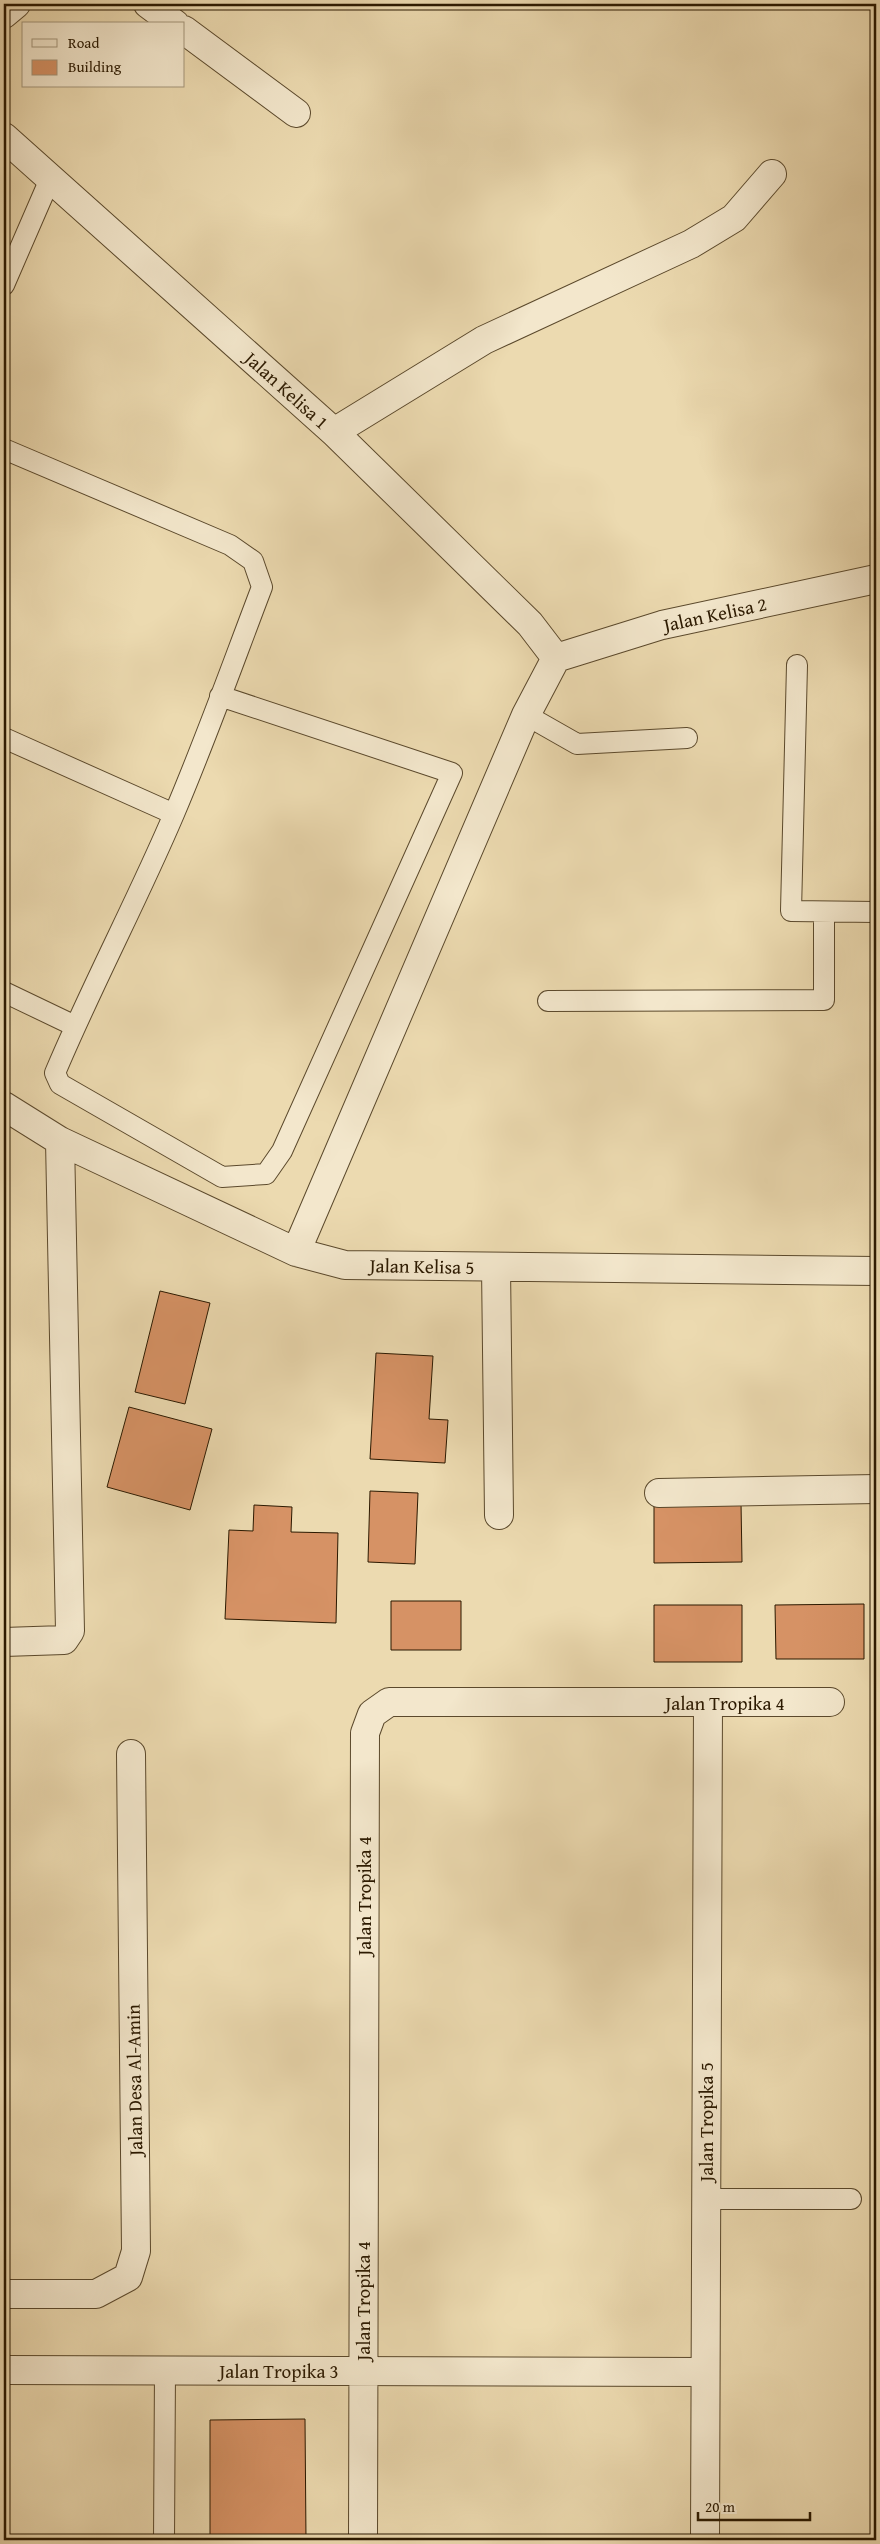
<svg xmlns="http://www.w3.org/2000/svg" width="880" height="2544" viewBox="0 0 880 2544" font-family="'Gentium Book Plus',serif">
<style>
.building{fill:#d69265;stroke:#2b1900}
.lines{fill:none;stroke-linecap:round;stroke-linejoin:round}
.service-casing{stroke:#5b492c;stroke-width:22}
.minor-casing{stroke:#5b492c;stroke-width:30}
.service{stroke:#f3e7cc;stroke-width:20}
.minor{stroke:#f3e7cc;stroke-width:28}
.labels{text-anchor:middle;stroke-width:4;stroke-linejoin:round;paint-order:stroke}
.street-label{font-size:19px;fill:#2b1900;stroke:#f3e7cc}
</style>
<rect width="100%" height="100%" fill="#ecdab0"/>
<filter id="stains"><feTurbulence type="fractalNoise" baseFrequency=".004" numOctaves="4"/><feColorMatrix values="0 0 0 0 .2 0 0 0 0 .09 0 0 0 0 .02 0 0 0 .5 -.17"/></filter>
<radialGradient id="worn" r=".72"><stop offset=".6" stop-color="#630" stop-opacity="0"/><stop offset="1" stop-color="#630" stop-opacity=".3"/></radialGradient>
<path class="building" d="M160,1291L210,1303L185,1404L135,1392Z
M376,1353L433,1356L429,1419L448,1420L445,1463L370,1459Z
M129,1407L212,1429L190,1510L107,1487Z
M370,1491L418,1493L415,1564L368,1562Z
M741,1502L742,1562L654,1563V1503Z
M254,1505L292,1507L291,1532L338,1533L336,1623L225,1619L229,1530L253,1531Z
M391,1601H461V1650H391Z
M864,1604V1659H776L775,1605Z
M654,1605H742V1662H654Z
M305,2419L306,2540H210V2420Z"/>
<g class="lines">
<defs>
<path id="service" d="M4,285L50,179
M4,449L230,545L253,561L262,587C233,663 206,739 174,814C137,901 92,985 55,1073L60,1084L222,1177L266,1174L282,1151L452,773L220,696
M797,665L791,911L876,912
M526,715L577,744L687,738
M4,738L174,814
M4,992L75,1026
M548,1001L824,1000V912
M706,2199H851
M164,2540L165,2370"/>
<path id="minor" d="M148,4L175,24
M4,14L16,4
M184,30L296,113
M4,137L334,432L530,624L556,658
M334,432L484,340L691,244L734,218L772,174
M556,658L662,625L876,579
M4,1106L60,1141L296,1252L345,1265L876,1271
M296,1252L526,715L556,658
M496,1267L499,1515
M659,1493L876,1489
M4,1642L64,1640L70,1631L60,1141
M4,2294H96L128,2277L136,2251L131,1754
M4,2370L705,2372
M363,2540L365,1733L372,1714L389,1702H830
M705,2540L708,1703"/>
</defs>
<use href="#service" class="service-casing"/>
<use href="#minor" class="minor-casing"/>
<use href="#service" class="service"/>
<use href="#minor" class="minor"/>
</g>
<g class="labels">
<g class="street-label">
<text transform="translate(287 390) rotate(42)" y="7">Jalan Kelisa 1</text>
<text transform="translate(715 614) rotate(-12)" y="7">Jalan Kelisa 2</text>
<text transform="translate(422 1266) rotate(1)" y="7">Jalan Kelisa 5</text>
<text x="725" y="1710">Jalan Tropika 4</text>
<text transform="translate(364 1896) rotate(-90)" y="7">Jalan Tropika 4</text>
<text transform="translate(134 2080) rotate(-91)" y="7">Jalan Desa Al-Amin</text>
<text transform="translate(706 2122) rotate(-90)" y="7">Jalan Tropika 5</text>
<text transform="translate(363 2301) rotate(-90)" y="7">Jalan Tropika 4</text>
<text x="279" y="2378">Jalan Tropika 3</text>
</g>
</g>
<rect width="880" height="2544" fill="none" stroke="#ecdab0" stroke-width="20"/>
<rect x="5" y="5" width="870" height="2534" fill="none" stroke="#2b1900" stroke-width="2.5"/>
<rect x="10" y="10" width="860" height="2524" fill="none" stroke="#2b1900"/>
<rect x="22" y="22" width="162" height="65" fill="#f3e7cc" stroke="#a3957a"/>
<rect x="32" y="39" width="25" height="8" fill="#f3e7cc" stroke="#a3957a"/>
<text x="68" y="48" font-size="15" fill="#2b1900">Road</text>
<rect x="32" y="60" width="25" height="15" fill="#d69265" stroke="#a3957a"/>
<text x="68" y="72" font-size="15" fill="#2b1900">Building</text>
<path d="M698 2512v8h112v-8" fill="none" stroke="#2b1900" stroke-width="2.5"/>
<text x="705" y="2512" font-size="15" fill="#2b1900" stroke="#f3e7cc" stroke-width="4" paint-order="stroke">20 m</text>
<rect width="100%" height="100%" filter="url(#stains)"/>
<rect width="100%" height="100%" fill="url(#worn)"/>
</svg>
